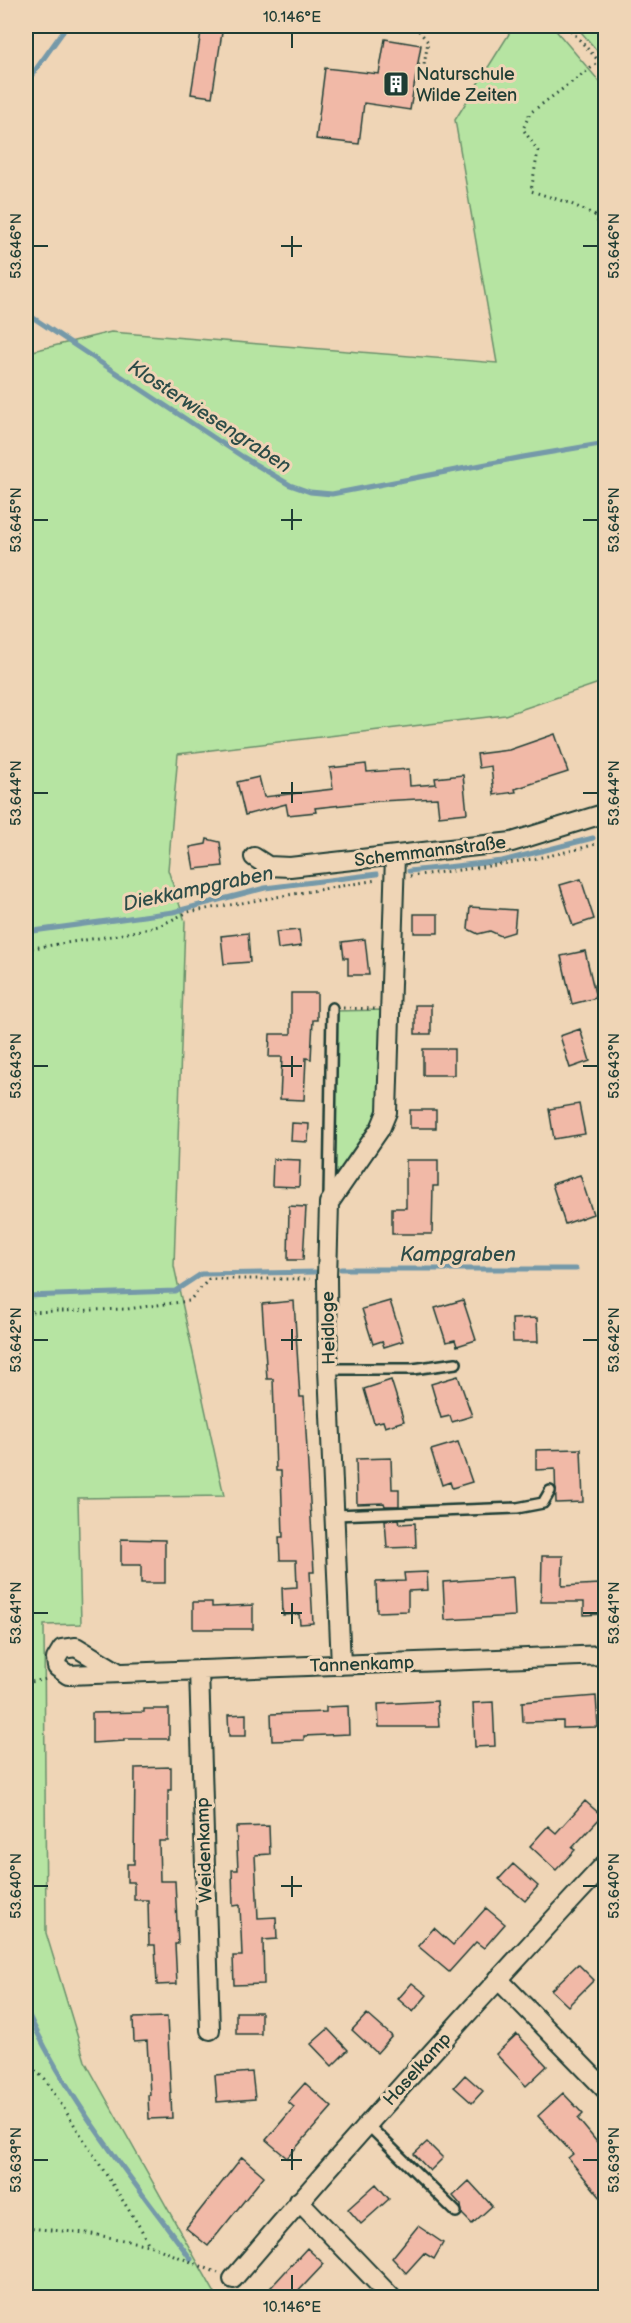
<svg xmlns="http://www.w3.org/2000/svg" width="631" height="2323" viewBox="0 0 631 2323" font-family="'Balsamiq Sans',sans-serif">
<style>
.green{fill:#b6e4a2;stroke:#6a906b;stroke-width:1.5}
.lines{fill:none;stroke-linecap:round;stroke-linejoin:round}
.stream{stroke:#7499a9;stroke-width:5}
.building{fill:#f1b9a7;stroke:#1f3d34;stroke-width:1.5}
.lane-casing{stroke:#1f3d34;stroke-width:14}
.street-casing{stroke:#1f3d34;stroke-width:22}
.path{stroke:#1f3d34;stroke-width:3;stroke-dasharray:1.5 4.5;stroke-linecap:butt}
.lane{stroke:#efd5b6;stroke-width:9}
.street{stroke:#efd5b6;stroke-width:18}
.ticks{fill:none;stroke:#1f3d34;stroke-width:2}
.labels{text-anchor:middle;stroke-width:6;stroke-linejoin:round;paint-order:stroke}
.poi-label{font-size:18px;fill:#1f3d34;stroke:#efd5b6;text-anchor:start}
.street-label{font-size:18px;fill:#1f3d34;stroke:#efd5b6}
.water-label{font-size:20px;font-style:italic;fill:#2d4c48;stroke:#efd5b6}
.neatline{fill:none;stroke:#1f3d34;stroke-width:2}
.ticks-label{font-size:15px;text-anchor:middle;fill:#1f3d34}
</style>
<rect width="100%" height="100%" fill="#efd5b6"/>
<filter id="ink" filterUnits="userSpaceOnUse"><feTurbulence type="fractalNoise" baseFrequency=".0167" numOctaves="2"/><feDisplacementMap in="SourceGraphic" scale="12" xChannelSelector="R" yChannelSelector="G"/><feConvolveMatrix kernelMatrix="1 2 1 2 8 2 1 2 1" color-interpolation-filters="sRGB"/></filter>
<g filter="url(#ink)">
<path class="green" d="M514,26H552L605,88V681L505,715L178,754L168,870L185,921L174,1266L224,1496L78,1498L81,1624L44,1625L46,1933L85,2061L217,2297H26V357L33,351L111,332L497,363L455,120Z
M576,26H605V60Z
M384,1010L383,1106L333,1179L334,1011Z"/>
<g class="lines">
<path class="stream" d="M26,83L67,26
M26,313L243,457L290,485L310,492L332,494L523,457L606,443
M409,871L502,861L593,838
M26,932L173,912L265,888L377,874
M341,1269H576
M26,1296L175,1291L201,1274L315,1272
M26,2009C67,2100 132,2179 191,2259"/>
</g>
<path class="building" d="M202,26H223L212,97L191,94Z
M385,39L421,45L410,110L364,103L359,144L316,139L325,68L379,74Z
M555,734L568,772L515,789L516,792L494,795L491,766L479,768L477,754L509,750Z
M366,764L367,772L409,769L410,786L436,784L435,778L463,775L467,813L439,816L437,798L380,801L315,808L316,812L288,815L286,804L245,815L237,782L259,777L264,797L333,789L330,768Z
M207,839L220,842L223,866L194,869L190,847L206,844Z
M581,879L594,919L573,926L560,885Z
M470,907L516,910L514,932L501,936L490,931L478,934L468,929Z
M414,914H438V933H414Z
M299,930L301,946L278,949L276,932Z
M248,933L250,962L224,964L221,936Z
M365,939L369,975H348V958H344L342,942Z
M585,951L596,998L572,1004L561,956Z
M291,993H317V1020H313L311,1059L306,1058L304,1100L280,1099L282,1057H269L270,1034H291Z
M415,1005H431V1034H415Z
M580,1029L590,1061L570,1068L560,1036Z
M423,1049H454V1075H423Z
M579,1104L585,1134L554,1139L549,1109Z
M410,1110H436V1128H410Z
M292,1123L309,1124L308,1142L291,1141Z
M273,1159L300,1160L299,1187L272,1186Z
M406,1160H438V1186H433L432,1234H392V1208H406Z
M580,1175L593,1214L565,1224L552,1184Z
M289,1206L306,1207L303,1260H288Z
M463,1300L476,1340L457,1346L455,1340L446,1342L435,1308Z
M294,1301L300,1397H304L314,1572H310L313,1623L300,1624L299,1614L283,1615L282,1588L297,1587L296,1560H280L279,1537H283L281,1471H276L273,1379H267L262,1304Z
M390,1301L403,1341L384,1347L382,1341L373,1344L362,1309Z
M537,1318L538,1342H513L512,1319Z
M458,1376L472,1416L452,1422L450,1416L441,1418L431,1384Z
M391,1380L404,1421L385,1427L383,1421L374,1423L364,1389Z
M458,1442L472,1482L452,1488L450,1482L442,1485L431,1450Z
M581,1449L583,1502L556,1503L555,1469L536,1470V1450Z
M391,1458L392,1489H399V1506H385L384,1503L357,1504L356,1459Z
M399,1519L400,1524L415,1523L416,1547L387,1548L385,1520Z
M121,1539L165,1540V1583H141V1565H121Z
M542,1556H563L562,1586L600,1584L602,1614L584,1615V1602H541Z
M427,1572L428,1590L408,1591V1611L377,1612L376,1582L405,1581L404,1573Z
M513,1577L515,1616L445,1620L443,1582Z
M193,1602H212V1607L253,1605V1629H193Z
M596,1696L598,1727L563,1728V1721L523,1722L522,1702Z
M437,1701L439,1727H379L378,1704Z
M493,1702L495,1746L475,1747L473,1703Z
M348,1706L349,1734L304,1736V1740L272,1741L271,1714L326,1712V1707Z
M144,1709H169V1739H124V1741L92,1743V1713L144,1712Z
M246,1714V1736H229L228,1715Z
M171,1767V1790H168V1841H159L160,1881H175L178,1944H175L177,1984L157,1985L155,1945H149L148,1900H134V1882H127V1864H134L135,1768Z
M585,1801L602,1816L572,1848L575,1850L556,1870L530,1846L548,1826L556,1833Z
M269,1826L270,1854L255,1855L258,1918L276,1917L277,1939L263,1940L264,1984L234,1985L233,1956H242L240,1905L233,1906L232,1870H238L236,1827Z
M513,1864L538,1886L525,1901L499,1879Z
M486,1908L505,1924L484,1948L476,1942L449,1972L418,1946L434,1928L453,1945Z
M578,1964L594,1980L568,2006L551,1990Z
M412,1983L427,1995L413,2012L398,1999Z
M236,2012H261V2034H236Z
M367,2014L392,2036L377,2053L352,2030Z
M167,2017L172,2118L149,2119L148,2095H150L147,2041L134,2042L133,2018Z
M328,2029L348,2050L332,2066L311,2044Z
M517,2034L547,2066L526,2086L496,2054Z
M252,2072L255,2099L217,2102L215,2075Z
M465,2075L483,2091L472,2103L454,2087Z
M305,2083L332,2107L287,2158L266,2140L294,2107L288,2102Z
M563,2093L583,2114L578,2119L606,2153V2204L568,2158L573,2154L538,2116Z
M427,2142L443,2158L430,2171L414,2154Z
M242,2157L264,2176L208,2246L186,2228Z
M469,2181L492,2206L472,2224L462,2214L461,2205L453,2196Z
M376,2184L389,2199L361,2224L348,2209Z
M418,2226L443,2243L434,2259L424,2253L406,2273L392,2258Z
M307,2248L324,2264L292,2298H261Z"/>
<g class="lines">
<defs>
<path id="lane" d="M329,1198L332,1008
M328,1369H413L456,1363
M335,1515L517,1508L543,1503L550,1491
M368,2125L456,2212"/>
<path id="street" d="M254,857L268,866L290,867L512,842L606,813
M341,1665L328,1369L327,1278L329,1203L380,1129L387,1112L395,856
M199,1670L210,2030
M119,1673L76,1647L62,1649L56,1659L57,1667L68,1675L606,1655
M498,1979L606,2090
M299,2201L392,2298
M233,2279C354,2137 479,1999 606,1863"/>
</defs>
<use href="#lane" class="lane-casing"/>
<use href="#street" class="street-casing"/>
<path class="path" d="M415,26L428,42L424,65H417
M567,26L606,69
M606,210L595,215L600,227L606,233
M595,215L569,203L531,191L538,151L523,129L530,113L599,62
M410,876C476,868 542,861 606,841
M26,949L118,935L159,926L188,912L377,880
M343,1008L375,1009
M26,1312L127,1309L189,1301L209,1279H310
M26,1683L47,1679
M26,2063L45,2079L141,2229L149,2245
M26,2228L87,2233L149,2245L218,2273"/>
<use href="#lane" class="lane"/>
<use href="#street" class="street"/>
</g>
</g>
<path class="ticks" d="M292,33V48M292,236V257M33,246H48M281,246H302M583,246H598M292,509V530M33,520H48M281,520H302M583,520H598M292,782V803M33,793H48M281,793H302M583,793H598M292,1056V1077M33,1066H48M281,1066H302M583,1066H598M292,1329V1350M33,1340H48M281,1340H302M583,1340H598M292,1603V1624M33,1613H48M281,1613H302M583,1613H598M292,1876V1897M33,1886H48M281,1886H302M583,1886H598M292,2149V2170M33,2160H48M281,2160H302M583,2160H598M292,2275V2290"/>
<defs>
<symbol id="building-square" viewBox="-11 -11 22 22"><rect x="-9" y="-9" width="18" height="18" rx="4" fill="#1f3d34" stroke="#efd5b6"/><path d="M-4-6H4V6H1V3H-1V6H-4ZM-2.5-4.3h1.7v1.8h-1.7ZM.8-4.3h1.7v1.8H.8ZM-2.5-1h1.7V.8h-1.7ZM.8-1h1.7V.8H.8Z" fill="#fff"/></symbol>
</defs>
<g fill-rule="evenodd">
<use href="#building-square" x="381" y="69" width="30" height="30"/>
</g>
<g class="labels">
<g class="poi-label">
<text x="416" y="80">Naturschule<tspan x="416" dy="21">Wilde Zeiten</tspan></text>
</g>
<g class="street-label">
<text transform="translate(430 851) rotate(-7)" y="6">Schemmannstraße</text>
<text transform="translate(328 1328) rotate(-91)" y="6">Heidloge</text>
<text transform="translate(362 1664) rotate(-2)" y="6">Tannenkamp</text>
<text transform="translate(204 1850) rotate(-92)" y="6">Weidenkamp</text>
<text transform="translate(417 2069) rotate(-48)" y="6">Haselkamp</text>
</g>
<g class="water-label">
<text transform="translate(210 416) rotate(33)" y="7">Klosterwiesengraben</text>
<text transform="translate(198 888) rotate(-12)" y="7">Diekkampgraben</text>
<text x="458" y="1261">Kampgraben</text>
</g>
</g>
<rect width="631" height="2323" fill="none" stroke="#efd5b6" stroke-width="66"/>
<rect x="33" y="33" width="565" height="2257" class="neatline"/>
<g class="ticks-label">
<text x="292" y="22">10.146°E</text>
<text transform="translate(16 246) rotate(-90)" y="5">53.646°N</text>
<text transform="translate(614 246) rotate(-90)" y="5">53.646°N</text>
<text transform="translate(16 520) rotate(-90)" y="5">53.645°N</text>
<text transform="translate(614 520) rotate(-90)" y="5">53.645°N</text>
<text transform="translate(16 793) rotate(-90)" y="5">53.644°N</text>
<text transform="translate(614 793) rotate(-90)" y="5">53.644°N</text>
<text transform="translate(16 1066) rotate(-90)" y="5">53.643°N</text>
<text transform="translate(614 1066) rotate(-90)" y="5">53.643°N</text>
<text transform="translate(16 1340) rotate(-90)" y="5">53.642°N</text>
<text transform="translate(614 1340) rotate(-90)" y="5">53.642°N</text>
<text transform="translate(16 1613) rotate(-90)" y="5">53.641°N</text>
<text transform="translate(614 1613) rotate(-90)" y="5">53.641°N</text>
<text transform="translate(16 1886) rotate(-90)" y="5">53.640°N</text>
<text transform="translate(614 1886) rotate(-90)" y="5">53.640°N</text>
<text transform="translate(16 2160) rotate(-90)" y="5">53.639°N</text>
<text transform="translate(614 2160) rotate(-90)" y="5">53.639°N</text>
<text x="292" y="2312">10.146°E</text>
</g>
</svg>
